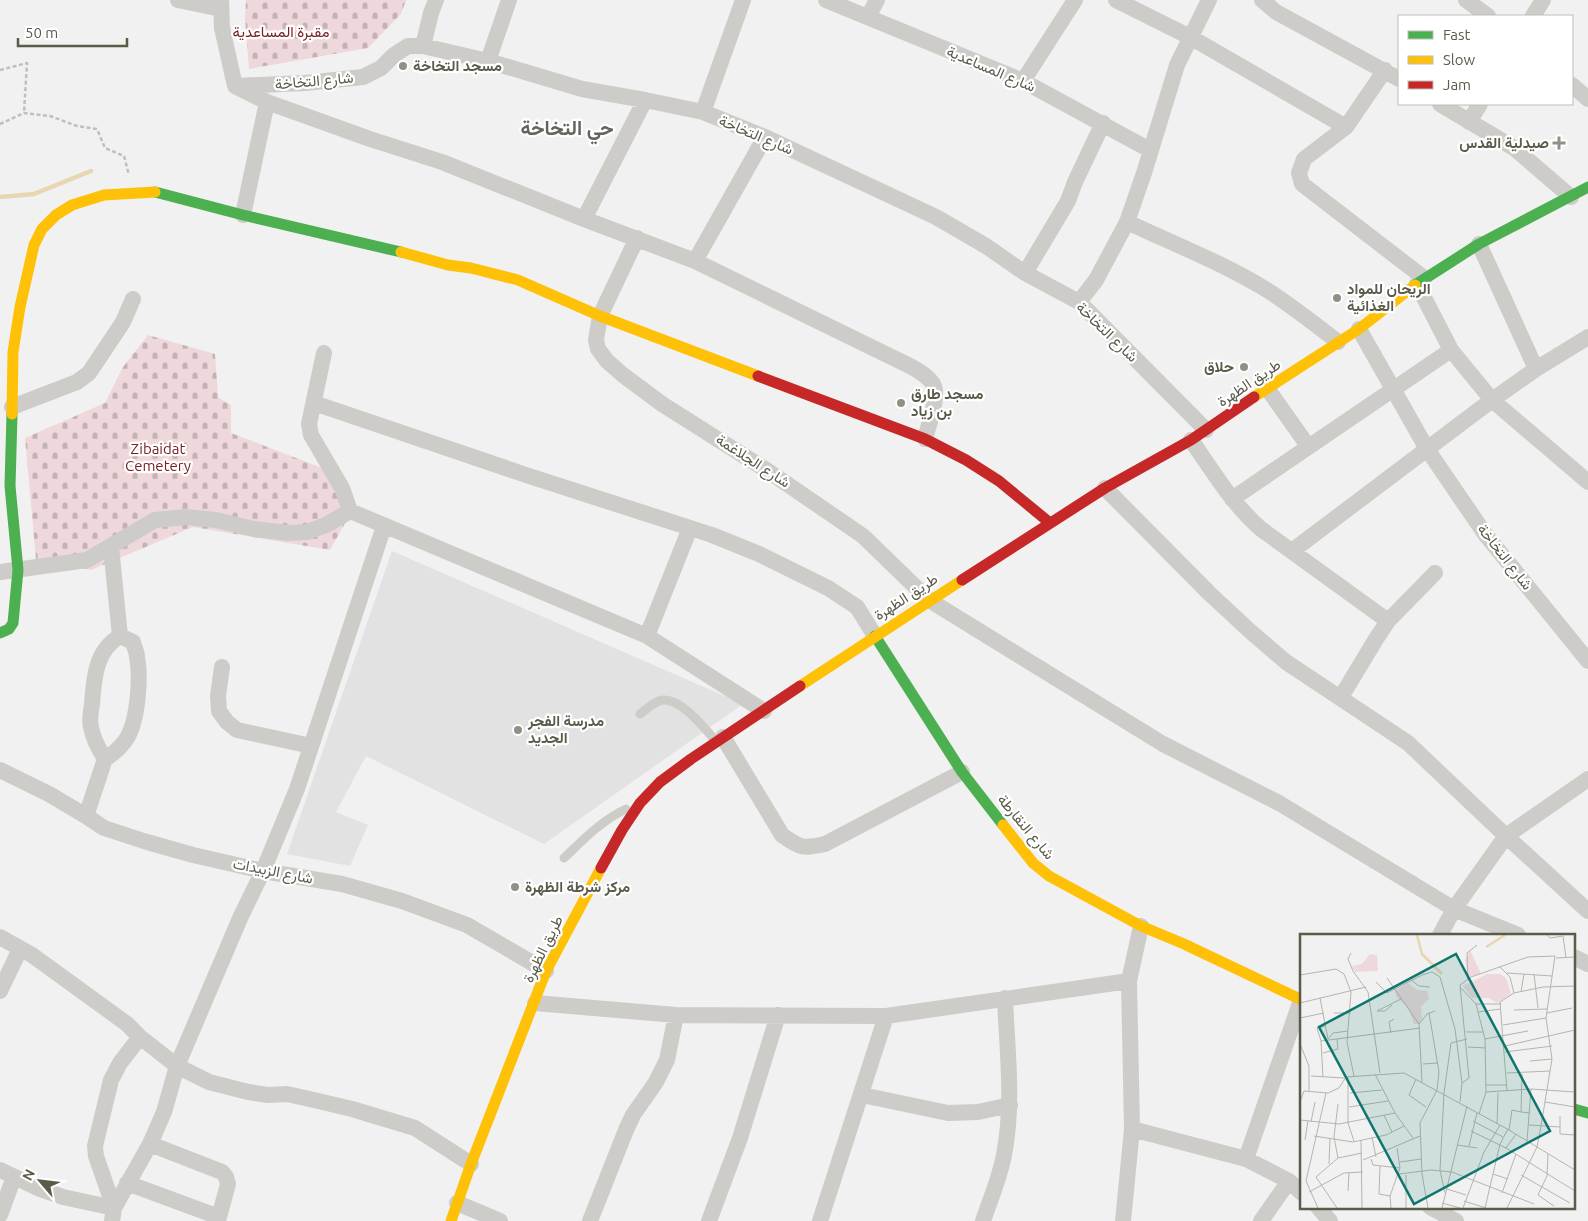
<svg xmlns="http://www.w3.org/2000/svg" width="1588" height="1221" viewBox="0 0 1588 1221" font-family="Ubuntu,Vazirmatn,sans-serif">
<style>
.education{fill:#e2e2e2}
.cemetery{fill:url(#cemetery-stones)}
.lines{fill:none;stroke-linecap:round;stroke-linejoin:round}
.stream{stroke:#e7d6b1;stroke-width:4.5}
.path{stroke:#c6bcbb;stroke-width:2.5;stroke-dasharray:4 2.5;stroke-linecap:butt}
.lane{stroke:#cdccc9;stroke-width:9}
.street{stroke:#cdccc9;stroke-width:16}
.fast{stroke:#4caf50;stroke-width:11}
.slow{stroke:#ffc107;stroke-width:11}
.jam{stroke:#c62828;stroke-width:11}
.poi-dot{fill:#909084;stroke:#fff;stroke-width:2}
.labels{text-anchor:middle;stroke-width:4.5;stroke-linejoin:round;paint-order:stroke}
.park-label{font-size:15px;fill:#762225;stroke:#fff}
.poi-label{font-size:15px;font-weight:bold;fill:#5c5b4a;stroke:#fff;text-anchor:start}
.street-label{font-size:15px;fill:#5c5b4a;stroke:#fff}
.district-label{font-size:20px;font-weight:bold;fill:#64645d;stroke:#fff}
.inset-river{fill:none;stroke:#e7d6b1;stroke-width:2.5}
.inset-road{fill:none;stroke:#b5b5ae;stroke-width:1}
.view{fill:#0f766e;fill-opacity:0.15;stroke:#0f766e;stroke-width:2.5}
.inset-edge{fill:none;stroke:#5c5b4a;stroke-width:2.5}
</style>
<defs>
<pattern id="cemetery-stones" width="16" height="16" patternUnits="userSpaceOnUse" patternTransform="scale(1.25)"><rect width="16" height="16" fill="#eed8dc"/><path d="M2 7V4a2 2 0 0 1 4 0v3zM10 15v-3a2 2 0 0 1 4 0v3z" fill="#c4b2b4"/></pattern>
</defs>
<rect width="100%" height="100%" fill="#f1f1f1"/>
<path class="education" d="M392,551L743,704L544,844L366,756L336,812L368,825L350,866L287,854Z"/>
<path class="cemetery" d="M246,0H406L401,14L368,48L249,69L245,18Z
M148,335L215,354L218,397L231,405V433L322,468L349,516L330,550L193,527L91,570L36,559L25,438L105,403L123,367Z"/>
<g class="lines">
<path class="stream" d="M0,197L34,194L91,171"/>
<path class="path" d="M0,70L27,63L24,113
M0,124L24,113L50,116L77,126L97,129L105,148L124,156L129,175"/>
<path class="lane" d="M640,714C647,709 654,701 663,700C682,699 703,727 715,740
M564,858C584,839 601,821 626,809"/>
<path class="street" d="M178,0L221,9
M221,0L222,28L235,86L267,102L370,139L442,162L584,219L695,261L912,367C920,372 928,376 933,384C940,396 928,426 925,439
M826,0L1023,81L1150,150
M1116,0L1190,37L1346,127L1385,70
M1262,0L1276,12L1399,79
M1466,0L1488,16
M1533,16L1543,0
M868,17L877,0
M423,46L431,13L436,0
M488,61L509,0
M1023,81L1075,0
M1572,85L1588,99
M235,86L305,83L363,77L381,68L394,55L408,46H423L488,61L582,89L645,100L703,112L765,137L936,217L986,246L1025,273L1079,302L1206,430
M1440,104L1514,148L1571,197
M703,112L743,0
M1469,122L1480,104
M1346,127L1304,159L1299,173L1302,184L1424,278
M243,215L267,102
M584,219L645,100
M1127,222C1174,244 1223,263 1267,290C1292,306 1315,324 1338,342
M637,238L600,316L596,340L598,349L607,361L623,375L662,404L771,473L863,536L929,600L1163,744L1279,803L1454,909L1518,935
M1479,244L1536,369
M695,261L765,137
M1025,273L1068,201L1075,182L1103,123
M1417,284L1451,350L1492,400L1588,482
M1079,302L1096,280L1127,222L1144,173L1177,65L1209,0
M1359,329L1427,449L1485,534L1588,661
M324,353L309,424L311,435L342,488L350,511
M1267,388L1308,446
M314,403L526,475L712,535L759,554L828,588L857,607L875,636
M12,407L77,382L89,373L123,322L133,299
M1191,440C1213,471 1232,504 1261,529L1388,621
M1105,488L1209,593L1251,632L1286,662L1408,743L1506,836L1588,911
M1232,499L1451,350
M1292,551L1492,400L1536,369L1588,337
M0,572L87,560L155,520L186,517L216,520L254,529L288,533L307,532L326,525L350,511L647,636L764,711
M647,636L690,528
M222,667L218,696L219,711L227,722L237,730L311,746
M1341,697L1376,639L1388,621L1435,573
M723,737L782,835C800,848 803,849 825,844L962,772
M105,759C98,748 93,739 91,727C89,720 91,711 92,704C94,678 95,651 120,636L111,547
M0,770L49,794L86,816L104,828L147,842L193,855L263,871L342,884L402,901L467,925L546,971
M86,816L105,759C113,754 119,749 125,741C138,724 141,677 137,657C137,652 134,647 133,642L120,636
M1440,935L1454,909L1506,836L1588,779
M0,937L32,955L127,1024L140,1037L177,1066L209,1082L248,1092L268,1095L287,1094L314,1100L352,1109L415,1128L471,1164
M1574,957L1588,964
M0,991L20,949
M535,1003L676,1015L886,1016L1129,981
M862,1095L948,1113L978,1112L1010,1105
M1132,1129L1246,1159L1289,1181L1302,1193
M150,1144L222,1172L226,1177L228,1184L218,1221
M1246,1159L1301,1000
M0,1170L40,1189L63,1197L114,1208
M127,1183L219,1217
M457,1203L500,1221
M1318,1207L1330,1221
M1430,1207L1456,1221
M114,1208L96,1156L95,1146L111,1080L120,1063L140,1037
M0,1215L14,1177
M112,1221L114,1208L150,1144L164,1112L177,1066L241,916L263,871L297,789L384,526
M590,1221L626,1130L633,1115L656,1082L667,1060L676,1015
M709,1221L740,1138L778,1015
M820,1221L886,1016
M983,1221C990,1200 1000,1177 1004,1155C1014,1104 1007,1050 1005,998
M1123,1221L1132,1129L1129,981L1141,926
M1261,1221L1289,1181"/>
<path class="fast" d="M155,192L243,215L401,252
M1415,285L1479,244L1588,187
M0,633L9,629L13,623L18,570L10,486L12,414
M875,636L962,772L1003,825
M1574,1109L1588,1113"/>
<path class="slow" d="M401,252L448,265L471,268L518,280L600,316L758,376
M1254,397L1359,329L1415,285
M12,414L13,352L20,307L34,245L42,229L56,215L72,205L104,195L155,192
M800,686L962,580
M1003,825L1033,863L1049,876L1141,926L1184,944L1302,1000
M451,1221L471,1164L546,971L601,868"/>
<path class="jam" d="M758,376L925,439L966,460L999,481L1050,523
M962,580L1105,488L1191,440L1254,397
M601,868L622,830L640,803L660,782L691,759L800,686"/>
</g>
<g class="poi-dot">
<circle cx="403" cy="66" r="5"/>
<path d="M1556.5 135.5h5v5h5v5h-5v5h-5v-5h-5v-5h5z"/>
<circle cx="1337" cy="298" r="5"/>
<circle cx="1244" cy="367" r="5"/>
<circle cx="901" cy="403" r="5"/>
<circle cx="518" cy="730" r="5"/>
<circle cx="515" cy="887" r="5"/>
</g>
<g class="labels">
<g class="park-label">
<text x="281" y="37">مقبرة المساعدية</text>
<text x="158" y="454">Zibaidat<tspan x="158" dy="17">Cemetery</tspan></text>
</g>
<g class="poi-label">
<text x="413" y="71">مسجد التخاخة</text>
<text x="1549" y="148" text-anchor="end">صيدلية القدس</text>
<text x="1347" y="294">الريحان للمواد<tspan x="1347" dy="17">الغذائية</tspan></text>
<text x="1234" y="372" text-anchor="end">حلاق</text>
<text x="911" y="399">مسجد طارق<tspan x="911" dy="17">بن زياد</tspan></text>
<text x="528" y="726">مدرسة الفجر<tspan x="528" dy="17">الجديد</tspan></text>
<text x="525" y="892">مركز شرطة الظهرة</text>
</g>
<g class="street-label">
<text transform="translate(991 69) rotate(23)" y="5">شارع المساعدية</text>
<text transform="translate(314 81) rotate(-5)" y="5">شارع التخاخة</text>
<text transform="translate(756 135) rotate(23)" y="5">شارع التخاخة</text>
<text transform="translate(1107 332) rotate(44)" y="5">شارع التخاخة</text>
<text transform="translate(1249 383) rotate(-34)" y="5">طريق الظهرة</text>
<text transform="translate(753 461) rotate(33)" y="5">شارع الجلاغمة</text>
<text transform="translate(1505 557) rotate(52)" y="5">شارع التخاخة</text>
<text transform="translate(906 597) rotate(-33)" y="5">طريق الظهرة</text>
<text transform="translate(1026 827) rotate(50)" y="5">شارع النقارطة</text>
<text transform="translate(273 871) rotate(11)" y="5">شارع الزبيدات</text>
<text transform="translate(543 949) rotate(-64)" y="5">طريق الظهرة</text>
</g>
<g class="district-label">
<text x="567" y="135">حي التخاخة</text>
</g>
</g>
<g transform="translate(1300 934)">
<rect width="275" height="275" fill="#f1f1f1"/>
<path d="M170,16L181,40L168,43L165,26ZM70,20L77,21L78,37L55,38L52,32L62,30ZM187,40H200L206,44L211,60L197,69L189,64H172L163,52ZM108,49L117,56L127,57L129,65L121,72L122,84L119,90H114L108,73L97,64L95,57Z" fill="#eed8dc"/>
<path class="inset-river" d="M117,1L122,20L142,40M186,13L205,1"/>
<path class="inset-road" d="M247,1L250,4L263,2L266,24M51,19L48,25L53,37L68,58L80,139M256,24L275,23M200,33L210,43L214,59L243,53L275,52M207,39L252,42M234,40L238,74M0,41L36,35L44,40L51,58L47,108L54,142M87,44L119,90L122,148M168,45L167,19L177,11M111,46L119,52L130,53M76,48L87,59L122,41L132,38L140,43L155,95L162,149L160,168M161,54L176,70L185,105L186,158L179,180M221,58L224,40M20,64L28,105M0,69L66,53M176,70H201M214,76L247,75M77,77L101,65M77,77H85L92,71M178,78L201,75M34,79H51M129,79L139,138L137,156M247,79L272,74M0,84L24,79M119,90L127,80L135,77M203,91L246,84M166,98H183M91,99L89,88L94,85M28,105L33,99L48,97M185,105L228,97M21,107L17,94L25,92M0,110L9,132V157M205,112L275,96M168,113L186,114M205,118L252,112M23,119L38,115L37,105M230,127L252,125M123,130L138,129M207,139L250,137M75,140L95,179L113,204M222,140L221,178L230,179M11,142L44,144M23,143L21,107L120,94M48,143V189L54,207M116,145L109,161L126,173M162,149L169,144L160,51L171,43L228,23L255,22L246,84L252,125L241,192L237,213L207,274M186,151H207M207,157L200,68L214,59M186,158L231,155L275,158M50,159L82,156M0,168L4,157L28,159L39,154L46,143L104,139L209,196L275,236M245,168L275,173M49,173L88,167M84,181L92,198M260,182V200L275,201M0,186L39,190L95,179M173,187L203,203M11,188L15,168M197,190L198,159M229,191L260,193M209,196L212,176L221,178M171,197L206,214L275,257M14,202L53,208L86,201L104,192M72,203L76,223M5,206L8,187M61,206L62,274M227,207L231,155M157,211L177,214M169,212L177,179M206,214L216,200M248,220L247,242L238,261L254,272M38,224L34,203L38,170M71,225L73,231L100,234M63,226L120,202M100,228L121,225M29,230L30,204M80,232L79,260L90,262M99,240L131,236L152,238L234,270M193,240L208,245M106,241V274M221,241L270,269M147,255L166,261M48,257L49,238M9,258L44,239L63,238M145,259L140,236L144,159L151,109L167,105M202,259L216,220M164,267L186,274M142,269L160,274M18,274L6,247L26,159M37,274L16,243L38,224L62,219M91,274L90,262L100,234L97,214M128,274L122,240L120,189L137,156M142,274L167,172M163,274L184,218L200,191M185,274L200,210L208,195"/>
<path class="view" d="M156,20L250,197L114,270L19,93Z"/>
<rect width="275" height="275" class="inset-edge"/>
</g>
<rect x="1398" y="15" width="175" height="90" fill="#ffffff" stroke="#bebdb7"/>
<rect x="1408" y="31" width="25" height="8" fill="#4caf50" stroke="#bebdb7"/>
<text x="1443" y="40" font-size="15" fill="#5c5b4a">Fast</text>
<rect x="1408" y="56" width="25" height="8" fill="#ffc107" stroke="#bebdb7"/>
<text x="1443" y="65" font-size="15" fill="#5c5b4a">Slow</text>
<rect x="1408" y="81" width="25" height="8" fill="#c62828" stroke="#bebdb7"/>
<text x="1443" y="90" font-size="15" fill="#5c5b4a">Jam</text>
<g transform="translate(40 1181) rotate(298)" stroke="#ffffff" stroke-width="4" paint-order="stroke">
<path d="M0-4L9 19L0 12L-9 19Z" fill="#5c5b4a"/>
<text y="-8" font-size="14" font-weight="bold" text-anchor="middle" fill="#5c5b4a">N</text>
</g>
<path d="M18 38v8h109v-8" fill="none" stroke="#5c5b4a" stroke-width="2.5"/>
<text x="25" y="38" font-size="15" fill="#5c5b4a" stroke="#ffffff" stroke-width="4" paint-order="stroke">50 m</text>
</svg>
